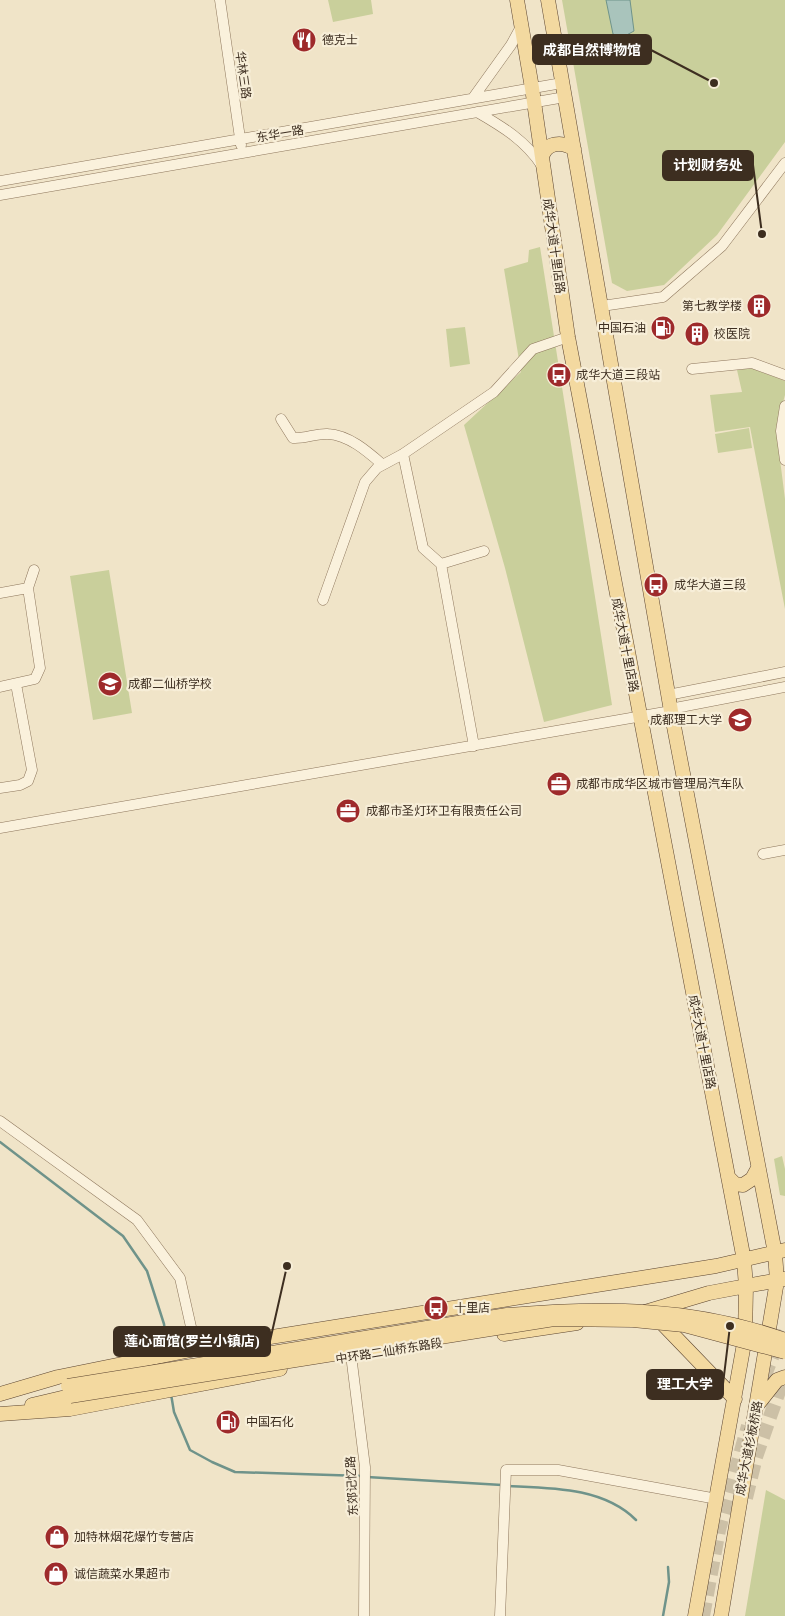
<svg xmlns="http://www.w3.org/2000/svg" width="785" height="1616" viewBox="0 0 785 1616" font-family="'Times New Roman','Noto Sans SC',serif">
<style>
.green{fill:#c9cf9b}
.water{fill:#a9c4bc;stroke:#6f938a}
.lines{fill:none;stroke-linecap:round;stroke-linejoin:round}
.stream{stroke:#6f938a;stroke-width:2.5}
.major-tunnel{stroke:#ccc0a6;stroke-width:14;stroke-dasharray:14 7;stroke-linecap:butt}
.minor-casing{stroke:#8d765c;stroke-width:11}
.major-casing{stroke:#5b4430;stroke-width:15}
.minor{stroke:#faf1dc;stroke-width:10}
.major{stroke:#f3d9a0;stroke-width:14}
.major-bridge-casing{stroke:#5b4430;stroke-width:15;stroke-linecap:butt}
.major-bridge{stroke:#f3d9a0;stroke-width:14}
.labels{text-anchor:middle;stroke-width:4.5;stroke-linejoin:round;paint-order:stroke}
.poi-label{font-size:12px;fill:#3d2e20;stroke:#f7eed8;text-anchor:start}
.street-label{font-size:12px;fill:#3d2e20;stroke:#f7eed8}
.leader{fill:none;stroke:#3d2e20;stroke-width:2}
.callout-dot{fill:#3d2e20;stroke:#f7eed8;stroke-width:2}
.callout{fill:#3d2e20;stroke:#3d2e20;stroke-width:2}
.callout-label{font-size:14px;text-anchor:middle;font-weight:bold;fill:#fff}
</style>
<rect width="100%" height="100%" fill="#f0e4c8"/>
<path class="green" d="M328,0H371L373,14L333,22Z
M562,0H785V142L717,235L664,285L627,291L612,283Z
M540,247L612,705L544,722L505,568L464,425L521,372L504,269L528,262L529,250Z
M465,327L470,364L450,367L446,329Z
M751,368L785,381V395L776,428L785,499V609L750,427L715,432L710,395L742,392L737,370Z
M749,428L752,448L718,453L715,434Z
M109,570L132,713L93,720L70,576Z
M782,1156L785,1169V1196L780,1195L774,1159Z
M766,1490L785,1500V1616H745Z"/>
<path class="water" d="M606,0H630L634,31L621,38L613,34Z"/>
<g class="lines">
<path class="stream" d="M0,1142L123,1236L147,1271L164,1324L166,1339
M171,1394L174,1412L190,1450L212,1462L235,1472L362,1476
M367,1477L502,1485
M507,1486C550,1488 603,1487 636,1520
M663,1616L669,1582L668,1567"/>
<path class="major-tunnel" d="M764,1377L773,1355L785,1332
M746,1498L756,1457L785,1374
M703,1616L719,1530L748,1426"/>
<defs>
<path id="minor" d="M220,0L241,145
M473,98L511,45L522,25
M477,112C503,127 526,141 542,166
M0,181L562,83
M0,195L565,97
M602,306L663,297L722,246L785,163
M692,369L752,363L785,375
M785,406L781,431L785,460
M281,419L293,438C305,439 317,433 328,434C349,435 368,452 383,465
M403,454L423,548L441,564L474,746
M441,564L484,551
M0,593L28,588L34,570
M323,600L365,482L377,468L403,454L494,392L533,349L568,337
M0,687L35,679L40,668L28,588
M668,695L785,672
M670,709L785,687
M0,788L20,785L28,781L32,770L16,684
M0,828L671,711
M763,854L785,850
M0,1121L137,1220L180,1278L196,1349
M351,1355L365,1467L364,1616
M500,1616L506,1470H558L717,1499"/>
<path id="major" d="M517,0L532,88L568,337L744,1260L746,1287L745,1338L695,1616
M548,0L671,711L775,1253L777,1281L721,1616
M542,157C546,142 562,141 574,149
M728,1177L735,1184L743,1185L752,1179L758,1168
M645,1312L709,1293L784,1279
M658,1319L735,1399
M504,1334L577,1323
M0,1394L58,1377L196,1349L716,1266L785,1250
M758,1404L777,1380L785,1377
M32,1405L70,1396
M0,1414L70,1409L280,1369"/>
</defs>
<use href="#minor" class="minor-casing"/>
<use href="#major" class="major-casing"/>
<use href="#minor" class="minor"/>
<use href="#major" class="major"/>
<defs>
<path id="major-bridge" d="M68,1386L507,1315C602,1307 693,1307 785,1340
M70,1396L554,1319L633,1320L684,1325L785,1352"/>
</defs>
<use href="#major-bridge" class="major-bridge-casing"/>
<use href="#major-bridge" class="major-bridge"/>
</g>
<defs>
<symbol id="restaurant-disc" viewBox="-11 -11 22 22"><circle r="9.5" fill="#9e2a2b" stroke="#f7eed8"/><path d="M-5-6h1v4h1v-4h1v4h1v-4h1v5L-1.5 .5V6h-2V.5L-5-1ZM5-6V6H3V1.5H1.5Q1.5-4 5-6Z" fill="#fff"/></symbol>
<symbol id="building-disc" viewBox="-11 -11 22 22"><circle r="9.5" fill="#9e2a2b" stroke="#f7eed8"/><path d="M-4-6H4V6H1V3H-1V6H-4ZM-2.5-4.3h1.7v1.8h-1.7ZM.8-4.3h1.7v1.8H.8ZM-2.5-1h1.7V.8h-1.7ZM.8-1h1.7V.8H.8Z" fill="#fff"/></symbol>
<symbol id="fuel-disc" viewBox="-11 -11 22 22"><circle r="9.5" fill="#9e2a2b" stroke="#f7eed8"/><path d="M-5.5-6h7V0h2V4h1.3V-2.5L3-4.5l.8-.8L6-3V5H2.5V1h-1V6h-7ZM-4.2-4.7v3.2H.2V-4.7Z" fill="#fff"/></symbol>
<symbol id="bus-disc" viewBox="-11 -11 22 22"><circle r="9.5" fill="#9e2a2b" stroke="#f7eed8"/><path d="M-5-6H5V4H4V6H2V4H-2V6H-4V4H-5ZM-3.5-4V0h7V-4ZM-3.5 1.2v1.5H-2V1.2ZM2 1.2v1.5H3.5V1.2Z" fill="#fff"/></symbol>
<symbol id="school-disc" viewBox="-11 -11 22 22"><circle r="9.5" fill="#9e2a2b" stroke="#f7eed8"/><path d="M0-5L7-2L0 1L-7-2ZM-4 1L0 2.5L4 1V4Q0 6-4 4Z" fill="#fff"/></symbol>
<symbol id="university-disc" viewBox="-11 -11 22 22"><circle r="9.5" fill="#9e2a2b" stroke="#f7eed8"/><path d="M0-5L7-2L0 1L-7-2ZM-4 1L0 2.5L4 1V4Q0 6-4 4Z" fill="#fff"/></symbol>
<symbol id="office-disc" viewBox="-11 -11 22 22"><circle r="9.5" fill="#9e2a2b" stroke="#f7eed8"/><path d="M-6-3h4V-5.5h4V-3h4V5H-6ZM-1-4.5V-3h2v-1.5ZM-6 0V1H6V0Z" fill="#fff"/></symbol>
<symbol id="shop-disc" viewBox="-11 -11 22 22"><circle r="9.5" fill="#9e2a2b" stroke="#f7eed8"/><path d="M-5-2.5h2.3a2.7 3.5 0 0 1 5.4 0H5L5.5 6h-11ZM-1.5-2.5h3a1.5 2.3 0 0 0-3 0Z" fill="#fff"/></symbol>
</defs>
<g fill-rule="evenodd">
<use href="#restaurant-disc" x="290" y="26" width="28" height="28"/>
<use href="#building-disc" x="745" y="292" width="28" height="28"/>
<use href="#fuel-disc" x="649" y="314" width="28" height="28"/>
<use href="#building-disc" x="683" y="320" width="28" height="28"/>
<use href="#bus-disc" x="545" y="361" width="28" height="28"/>
<use href="#bus-disc" x="642" y="571" width="28" height="28"/>
<use href="#school-disc" x="96" y="670" width="28" height="28"/>
<use href="#university-disc" x="726" y="706" width="28" height="28"/>
<use href="#office-disc" x="545" y="770" width="28" height="28"/>
<use href="#office-disc" x="334" y="797" width="28" height="28"/>
<use href="#bus-disc" x="422" y="1294" width="28" height="28"/>
<use href="#fuel-disc" x="214" y="1408" width="28" height="28"/>
<use href="#shop-disc" x="43" y="1523" width="28" height="28"/>
<use href="#shop-disc" x="42" y="1560" width="28" height="28"/>
</g>
<g class="labels">
<g class="poi-label">
<text x="322" y="44">德克士</text>
<text x="742" y="310" text-anchor="end">第七教学楼</text>
<text x="646" y="332" text-anchor="end">中国石油</text>
<text x="714" y="338">校医院</text>
<text x="576" y="379">成华大道三段站</text>
<text x="674" y="589">成华大道三段</text>
<text x="128" y="688">成都二仙桥学校</text>
<text x="722" y="724" text-anchor="end">成都理工大学</text>
<text x="576" y="788">成都市成华区城市管理局汽车队</text>
<text x="366" y="815">成都市圣灯环卫有限责任公司</text>
<text x="454" y="1312">十里店</text>
<text x="246" y="1426">中国石化</text>
<text x="74" y="1541">加特林烟花爆竹专营店</text>
<text x="74" y="1578">诚信蔬菜水果超市</text>
</g>
<g class="street-label">
<text transform="translate(243 75) rotate(82)" y="4">华林三路</text>
<text transform="translate(280 134) rotate(-10)" y="4">东华一路</text>
<text transform="translate(554 246) rotate(82)" y="4">成华大道十里店路</text>
<text transform="translate(625 645) rotate(79)" y="4">成华大道十里店路</text>
<text transform="translate(702 1042) rotate(79)" y="4">成华大道十里店路</text>
<text transform="translate(389 1351) rotate(-9)" y="4">中环路二仙桥东路段</text>
<text transform="translate(749 1448) rotate(-79)" y="4">成华大道杉板桥路</text>
<text transform="translate(352 1486) rotate(-93)" y="4">东郊记忆路</text>
</g>
</g>
<path class="leader" d="M714 83L651 50M762 234L753 165M287 1266L270 1341M730 1326L723 1384"/>
<g class="callout-dot">
<circle cx="714" cy="83" r="5"/>
<circle cx="762" cy="234" r="5"/>
<circle cx="287" cy="1266" r="5"/>
<circle cx="730" cy="1326" r="5"/>
</g>
<g class="callout">
<rect x="533" y="35" width="118" height="29" rx="5"/>
<rect x="663" y="151" width="90" height="29" rx="5"/>
<rect x="114" y="1327" width="156" height="29" rx="5"/>
<rect x="647" y="1370" width="76" height="29" rx="5"/>
</g>
<g class="callout-label">
<text x="592" y="55">成都自然博物馆</text>
<text x="708" y="170">计划财务处</text>
<text x="192" y="1346">莲心面馆(罗兰小镇店)</text>
<text x="685" y="1389">理工大学</text>
</g>
</svg>
